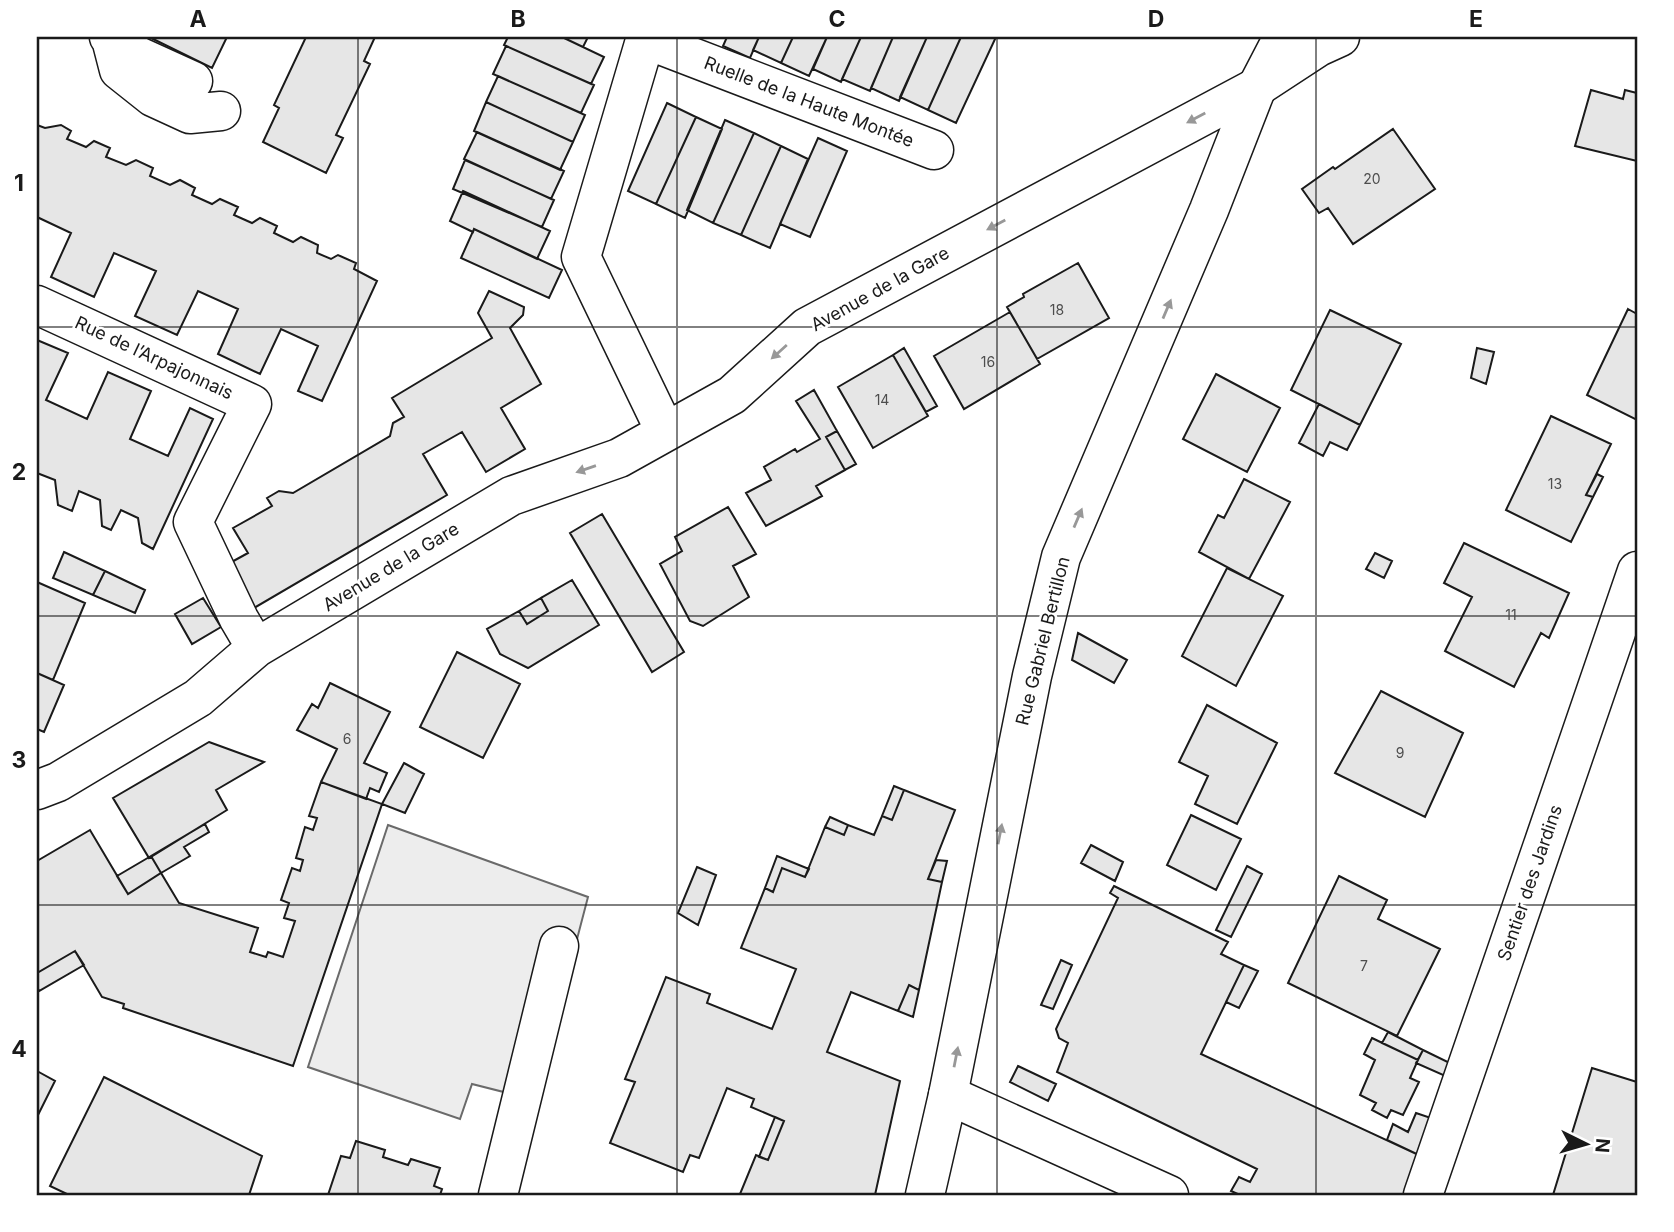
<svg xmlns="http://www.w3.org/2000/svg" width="1674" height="1232" viewBox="0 0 1674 1232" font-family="Inter,sans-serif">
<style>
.built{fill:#ededed;stroke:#6a6a6a;stroke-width:2}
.building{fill:#e6e6e6;stroke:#1a1a1a;stroke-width:2}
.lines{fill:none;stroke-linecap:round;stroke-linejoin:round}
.minor-casing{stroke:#1a1a1a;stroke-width:41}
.major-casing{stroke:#1a1a1a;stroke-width:41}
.minor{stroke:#fff;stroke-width:38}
.major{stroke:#fff;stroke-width:38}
.oneway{fill:#989898}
.grid{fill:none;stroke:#1a1a1a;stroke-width:2;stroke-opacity:0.55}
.labels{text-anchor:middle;stroke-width:5;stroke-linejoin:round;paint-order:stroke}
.number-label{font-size:14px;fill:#4d4d4d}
.street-label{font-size:18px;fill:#1a1a1a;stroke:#fff}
.neatline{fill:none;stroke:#1a1a1a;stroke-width:2.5}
.grid-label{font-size:23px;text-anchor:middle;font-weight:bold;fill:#1a1a1a}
</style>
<rect width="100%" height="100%" fill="#fff"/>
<path class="built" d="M388,825L588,897L535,1100L472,1084L460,1119L308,1067Z"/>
<path class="building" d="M149,37H227L212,68Z
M306,37H375L364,61L370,64L336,135L343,138L326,173L263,142L279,108L274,105Z
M508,37H562L604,57L591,84L504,45Z
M562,37H588L583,47Z
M727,37H759L750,58L723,46Z
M759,37H793L781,63L753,50Z
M793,37H827L809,76L781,63Z
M827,37H861L841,82L813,69Z
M861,37H893L870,91L842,79Z
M893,37H927L899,101L871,88Z
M927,37H961L928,110L900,97Z
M961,37H996L956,123L928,110Z
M506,46L594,85L581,113L493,74Z
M498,76L585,115L573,142L486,102Z
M1591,90L1623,99L1625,90L1637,93V161L1575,146Z
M486,102L573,142L560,170L474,131Z
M667,103L696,117L656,204L628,191Z
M696,117L722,129L685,218L656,204Z
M725,120L754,133L713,223L687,210Z
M37,125L45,128L61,125L71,131L67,139L86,147L94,141L110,148L106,157L126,165L136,160L153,168L150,176L170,185L180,180L195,188L192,195L212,204L220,199L238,207L234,215L252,223L260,218L277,226L274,233L293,242L301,237L318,245L317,253L331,259L338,255L356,263L354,269L377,281L322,401L298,391L318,346L281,329L260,374L218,354L238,309L198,291L177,335L135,316L156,271L114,253L94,297L51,277L71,233L37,217Z
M1393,129L1435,189L1353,244L1328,208L1319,213L1302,189L1333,167L1335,169Z
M477,132L564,171L551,199L464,159Z
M754,133L781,146L741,235L713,223Z
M818,138L847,151L810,237L780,224Z
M781,146L808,159L770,248L741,235Z
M465,160L554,200L542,227L453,189Z
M463,191L550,231L537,259L474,229L473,232L450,221Z
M474,229L562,270L549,298L461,258Z
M1078,263L1109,318L1037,359L1007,307L1024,297L1023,294Z
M489,291L524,307L523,315L510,328L541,384L501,408L525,449L486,472L462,432L423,454L447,495L254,608L228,564L248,553L233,528L272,506L267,498L279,491L293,493L390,436L393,423L404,417L392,398L492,338L478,313Z
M1628,309L1637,314V420L1587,395Z
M1330,310L1401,344L1360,425L1291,390Z
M1010,312L1040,364L964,409L934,356Z
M37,340L68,353L46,400L87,419L108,372L151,391L130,439L168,456L190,408L213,419L153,549L142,543L138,518L121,510L111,530L102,526L100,500L79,491L72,511L58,505L55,480L37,473Z
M904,348L937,406L926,412L893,355Z
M1477,348L1494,352L1486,384L1471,378Z
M893,355L928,416L873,448L838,387Z
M1216,374L1280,408L1247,472L1183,439Z
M814,390L837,431L826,437L845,470L816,486L822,496L766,526L746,493L771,480L764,467L795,449L797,452L820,439L796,401Z
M1319,404L1360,425L1347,450L1330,442L1323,456L1299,443Z
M1551,416L1611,444L1586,495L1593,497L1571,542L1506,510Z
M837,431L856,464L845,470L826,437Z
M1597,474L1603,477L1593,497L1586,495Z
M1244,479L1290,502L1249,579L1199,552L1218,515L1224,518Z
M728,507L756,554L733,566L749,597L703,626L690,621L660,564L682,551L675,537Z
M602,514L684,652L652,672L570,533Z
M1464,543L1569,593L1549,638L1541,633L1514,687L1445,651L1472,597L1444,583Z
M64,552L105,571L93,595L53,578Z
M1375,553L1392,561L1384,578L1366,569Z
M1227,568L1283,596L1236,686L1182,656Z
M105,571L145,590L135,613L93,595Z
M572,580L599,625L528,668L500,654L487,629L519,611L527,624L548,611L541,598Z
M37,582L85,603L53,680L37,673Z
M203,598L221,627L192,644L175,614Z
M541,598L548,611L527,624L519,611Z
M1078,633L1127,660L1114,683L1072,660Z
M457,652L520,684L483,758L420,727Z
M37,673L64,685L44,732L37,729Z
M330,683L390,712L364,763L387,773L379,792L370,788L366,799L321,782L337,749L297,730L312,704L318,708Z
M1381,691L1463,733L1425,817L1335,773Z
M1207,705L1277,743L1237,824L1195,804L1208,776L1179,762Z
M209,742L264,762L216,790L227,810L149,858L113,798Z
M404,763L424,774L405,813L382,804Z
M321,782L382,804L293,1066L123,1008L124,1004L102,997L75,951L37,973V861L90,830L128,894L161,873L179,903L258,928L250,952L266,957L268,952L283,957L295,921L284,918L289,903L281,900L292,868L300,871L303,860L296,858L305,827L313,830L317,818L309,816Z
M894,786L904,790L892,820L882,816Z
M904,790L955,810L928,879L942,882L919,990L909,985L898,1011L851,992L827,1052L900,1081L875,1195L740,1194L756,1155L768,1160L784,1121L751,1107L754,1099L727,1088L699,1158L690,1155L683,1172L610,1143L635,1082L625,1079L666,977L710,994L707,1003L772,1029L796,969L741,948L765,888L773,892L782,868L805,877L825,827L844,835L848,825L874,835L882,816L892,820Z
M1191,815L1241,839L1216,890L1167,865Z
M830,817L848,825L844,835L825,827Z
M205,824L209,832L184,847L190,856L161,873L151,856Z
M1091,845L1123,862L1115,881L1081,863Z
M151,856L161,873L128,894L117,876Z
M777,856L809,869L805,877L782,868L773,892L765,888Z
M936,860L947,861L942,882L928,879Z
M1247,866L1262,874L1231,937L1216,930Z
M697,867L716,875L698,925L678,913Z
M1339,876L1387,900L1378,919L1440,949L1397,1036L1288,983Z
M1114,886L1228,942L1221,954L1244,965L1201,1054L1423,1157L1408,1195H1240L1231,1191L1239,1177L1250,1182L1257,1169L1057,1072L1068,1043L1059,1038L1056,1029L1118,898L1110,893Z
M75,951L84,965L39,991L37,987V973Z
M1061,960L1072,965L1053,1009L1041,1005Z
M1244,965L1258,971L1239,1008L1226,1002Z
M909,985L919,990L913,1017L898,1011Z
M1388,1032L1423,1050L1418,1060L1382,1043Z
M1372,1038L1418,1060L1410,1078L1419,1082L1403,1115L1391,1110L1387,1118L1372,1110L1376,1103L1360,1095L1375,1060L1364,1054Z
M1423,1050L1456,1066L1452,1079L1416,1063Z
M1018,1066L1056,1084L1048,1101L1010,1082Z
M1592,1068L1637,1082V1195H1553Z
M37,1071L55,1081L37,1117Z
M104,1077L262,1156L249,1195H69L50,1186Z
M1416,1113L1437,1120L1423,1157L1387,1140L1393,1124L1408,1132Z
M775,1117L784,1121L768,1160L759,1157Z
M356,1141L385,1150L383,1157L408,1165L411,1159L440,1168L434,1186L442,1189L440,1195H328L341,1156L350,1158Z"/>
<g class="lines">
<defs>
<path id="minor" d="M109,37L138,56L193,81
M646,37L581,257L665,431
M111,39L119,70L153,97L190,114L221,111
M645,39L934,150
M37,305L252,404L193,522L239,619L256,648
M37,790L58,782L198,698L256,648L511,496L619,458L732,395L807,327L1257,87L1318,47L1340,37
M948,1095L1169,1195
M498,1195L559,946
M1423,1195L1637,571"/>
<path id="major" d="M925,1195L948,1095L1032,676L1061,557L1209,210L1257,87L1283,37"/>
</defs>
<use href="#minor" class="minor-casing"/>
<use href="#major" class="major-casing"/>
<use href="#minor" class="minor"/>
<use href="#major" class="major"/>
</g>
<defs><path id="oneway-solid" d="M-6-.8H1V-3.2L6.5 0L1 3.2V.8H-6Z" transform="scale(1.75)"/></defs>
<g class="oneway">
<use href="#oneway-solid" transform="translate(1196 118) rotate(152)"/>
<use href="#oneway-solid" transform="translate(996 225) rotate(152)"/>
<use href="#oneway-solid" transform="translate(1167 309) rotate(-67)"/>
<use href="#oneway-solid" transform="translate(779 352) rotate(138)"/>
<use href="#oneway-solid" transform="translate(586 469) rotate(161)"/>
<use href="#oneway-solid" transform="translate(1078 518) rotate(-67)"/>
<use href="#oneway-solid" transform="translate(1000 834) rotate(-79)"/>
<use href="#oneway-solid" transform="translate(956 1057) rotate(-79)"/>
</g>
<path class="grid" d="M358,37V1195M677,37V1195M997,37V1195M1316,37V1195M37,327H1637M37,616H1637M37,905H1637"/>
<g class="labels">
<g class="number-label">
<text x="1372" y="184">20</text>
<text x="1057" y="315">18</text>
<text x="988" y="367">16</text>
<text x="882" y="405">14</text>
<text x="1555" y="489">13</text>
<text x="1511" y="620">11</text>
<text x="347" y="744">6</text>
<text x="1400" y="758">9</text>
<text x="1364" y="971">7</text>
</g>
<g class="street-label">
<text transform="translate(809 102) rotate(21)" y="6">Ruelle de la Haute Montée</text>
<text transform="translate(880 289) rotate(-29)" y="6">Avenue de la Gare</text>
<text transform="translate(154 358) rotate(25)" y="6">Rue de l’Arpajonnais</text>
<text transform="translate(391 567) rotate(-31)" y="6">Avenue de la Gare</text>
<text transform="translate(1043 641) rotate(-76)" y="6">Rue Gabriel Bertillon</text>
<text transform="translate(1530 883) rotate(-71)" y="6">Sentier des Jardins</text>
</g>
</g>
<rect width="1674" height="1232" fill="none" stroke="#ffffff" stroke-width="77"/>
<g transform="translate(1586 1144) rotate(95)" stroke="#ffffff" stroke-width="5" paint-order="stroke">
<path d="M0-5L12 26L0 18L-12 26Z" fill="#1a1a1a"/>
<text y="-10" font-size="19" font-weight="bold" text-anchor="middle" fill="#1a1a1a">N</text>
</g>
<rect x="38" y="38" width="1598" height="1156" class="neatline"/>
<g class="grid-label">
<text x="198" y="27">A</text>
<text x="518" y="27">B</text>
<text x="837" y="27">C</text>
<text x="1156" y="27">D</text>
<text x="1476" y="27">E</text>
<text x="19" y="191">1</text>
<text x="19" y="480">2</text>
<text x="19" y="768">3</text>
<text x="19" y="1057">4</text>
</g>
</svg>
